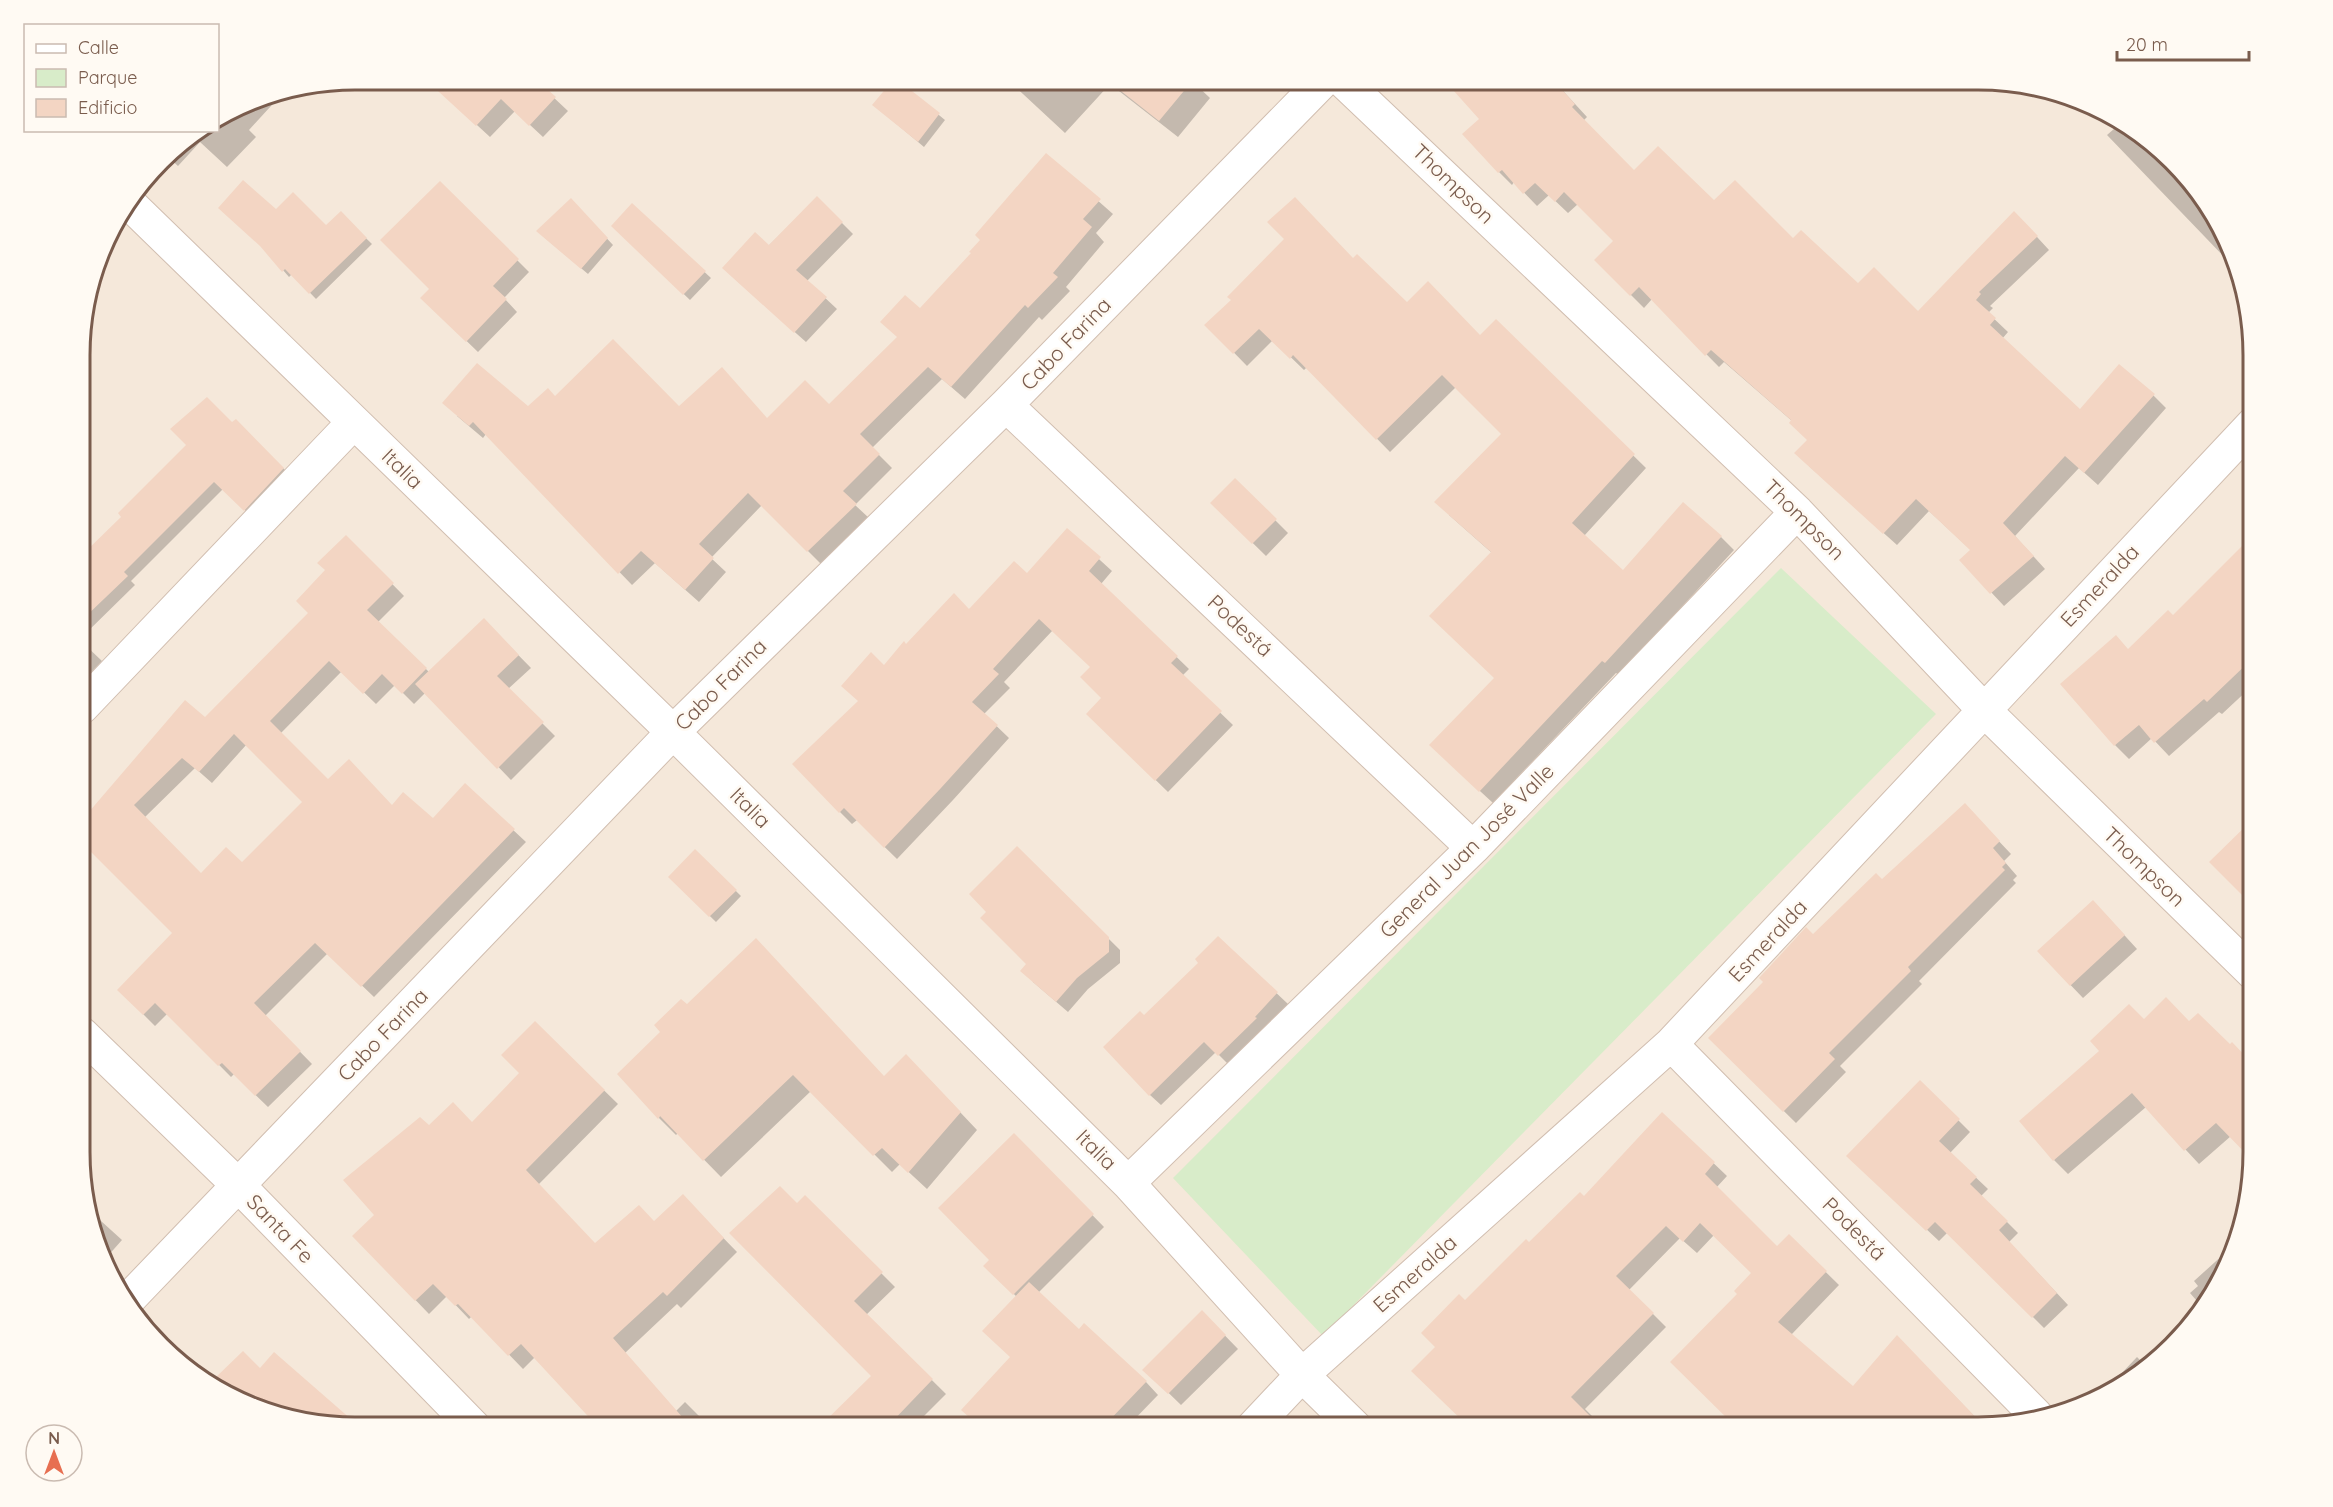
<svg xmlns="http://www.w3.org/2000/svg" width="2333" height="1507" viewBox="0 0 2333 1507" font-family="Quicksand,sans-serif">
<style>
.residential{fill:#f5e8da}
.green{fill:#d8ecc9}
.shadow{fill:#0003;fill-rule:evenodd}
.building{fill:#f3d5c3;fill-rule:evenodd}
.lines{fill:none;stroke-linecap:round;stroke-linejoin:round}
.street-casing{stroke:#d1beb0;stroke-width:35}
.street{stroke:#fff;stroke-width:33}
.labels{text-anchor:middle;stroke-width:5;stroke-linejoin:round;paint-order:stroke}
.street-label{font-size:21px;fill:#7a5c4d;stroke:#fffaf3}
.rim{fill:none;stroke:#7a5c4d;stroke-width:3}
</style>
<rect width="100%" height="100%" fill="#fdf6ec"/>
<path class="residential" d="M355,80H1978L2066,94L2131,126L2217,218L2253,338V1169L2239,1240L2207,1305L2115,1391L1995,1427H355L267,1413L202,1381L117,1290L82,1187V320L108,233L173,148L202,131L218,130V121L250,100Z"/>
<path class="green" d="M1781,568L1936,714L1323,1336L1173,1178Z"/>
<path class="shadow" d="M428,80H535L568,111L543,137L515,111L490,137Z
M896,80L945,120L924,147L874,105Z
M1008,80H1191L1210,98L1178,137L1110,84L1065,133Z
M1446,80H1553L1587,117L1583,121L1634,172L1714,202L1793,240L1858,285L1918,314L2026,225L2049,250L1990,306L1993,308L1988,313L2008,332L2002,339L2080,412L2153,395L2166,408L2098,485L2079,468L2015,536L2045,569L2004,606L1961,560L1972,551L1929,511L1897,545L1809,466L1808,440L1792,421L1724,362L1719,367L1652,299L1644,308L1596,260L1615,241L1578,204L1568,213L1549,195L1537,206L1514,182L1512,185L1499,172L1482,119Z
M282,94L249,130L256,137L227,167L200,142L178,166L167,156L173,148L202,130H218V121L250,100Z
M2122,122L2131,126L2217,218L2230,263L2107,135Z
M1046,155L1113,214L1096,233L1104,242L1066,287L1070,291L1042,320L1039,317L965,399L942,379L872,448L892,468L855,505L869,518L821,564L762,505L711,558L726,572L699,602L655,563L632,585L486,434L483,438L457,416L528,408L556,398L679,408L768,419L829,406L898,338L920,310L973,253Z
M440,183L529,272L504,298L517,312L478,352L422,298L431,289Z
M817,198L853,234L807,281L837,309L806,342L735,279Z
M571,200L613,245L588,274L544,237Z
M633,206L711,278L690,300L613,226Z
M276,211L326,227L340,213L372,244L316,299L292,274L289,277L263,247Z
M1354,259L1407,304L1480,337L1496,321L1646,468L1584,536L1623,572L1721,537L1734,550L1619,675L1616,673L1493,803L1444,758L1496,678L1492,553L1449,515L1503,434L1456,387L1390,452L1307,367L1304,370L1273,340L1247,366L1207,325Z
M236,421L292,477L253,518L223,489L131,581L135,585L82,637V557L123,517Z
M1235,480L1288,533L1266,556L1212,503Z
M2253,492V501L2248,496Z
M1067,530L1112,571L1101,584L1189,669L1182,676L1233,725L1168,792L1088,714L1103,698L1092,667L1053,630L1004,682L1010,688L984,714L1009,738L953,800L897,859L857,820L852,824L840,812L859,702L884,667L907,646L1027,575Z
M346,537L404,596L378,622L429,672L484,620L531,668L508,689L555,736L511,780L426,692L414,704L395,685L376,704L342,671L280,734L328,781L392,807L433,820L465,785L526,842L374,997L328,953L265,1016L312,1064L268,1107L234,1074L231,1077L168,1013L155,1026L119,990L174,933L82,841V822L205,719L310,613L327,570ZM247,744L304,802L242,864L201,875L144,818L195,768L212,783Z
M2253,537V688L2251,687L2222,714L2219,712L2169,756L2152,738L2129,759L2115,745L2129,650L2173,617Z
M82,642L102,661L82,682Z
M1977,818L2011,854L2004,861L2017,876L2013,880L2016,883L1919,981L1922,984L1840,1066L1846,1072L1796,1123L1710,1038L1813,936L1882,881Z
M1017,848L1120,950V963L1088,989L1068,1012L1033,982L1028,964L988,912Z
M695,851L741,896L716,922L670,877Z
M2105,914L2137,949L2083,998L2039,952Z
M1218,938L1288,1004L1230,1066L1216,1052L1161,1105L1150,1095L1144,1017L1201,963Z
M687,1006L885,1078L924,1074L977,1130L927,1189L900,1164L892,1172L811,1091L721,1177L678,1133L676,1135L659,1118Z
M2129,1006L2231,1136L2199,1164L2146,1107L2068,1174L2054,1160L2102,1051Z
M535,1023L618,1104L538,1185L595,1245L654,1223L696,1210L737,1252L681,1308L677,1304L625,1353L676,1411L685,1402L710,1427H599L535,1357L523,1369L472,1316L469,1319L447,1296L429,1314L354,1236L376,1215L429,1127L472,1124L521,1073Z
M1920,1082L1970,1132L1950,1153L1988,1189L1981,1196L2018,1233L2009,1242L2068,1305L2044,1328L1948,1232L1939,1241L1860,1167Z
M1662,1114L1727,1176L1716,1188L1777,1249L1789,1236L1839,1285L1791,1335L1853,1388L1897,1337L1985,1427H1716L1727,1416L1739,1294L1753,1273L1714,1235L1697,1253L1680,1238L1629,1290L1666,1327L1585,1409L1603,1427H1471L1414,1371L1437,1347L1465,1302L1584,1198Z
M1014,1135L1104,1227L1038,1293L1079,1331L1146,1382L1158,1395L1127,1427H1084L1082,1425L1080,1427H981L963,1410L1012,1358L1017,1297L985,1266L991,1260Z
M805,1197L895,1287L866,1315L946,1394L913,1427H822L873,1376L797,1205Z
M90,1211L122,1240L106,1258Z
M2225,1253L2230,1258L2207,1305L2203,1308L2190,1293L2198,1286L2194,1281Z
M1202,1312L1238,1349L1181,1405L1145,1370Z
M2137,1357L2144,1364L2115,1391L2101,1395Z
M260,1370L347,1419L341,1425L267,1413Z
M793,1417L803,1427H782Z"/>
<path class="building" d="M426,80H537L556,97L529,126L501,99L476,126Z
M893,80H898L940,113L918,142L872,105Z
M1107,80H1193L1159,121Z
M1444,80H1553L1575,104L1572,107L1634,170L1658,146L1714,200L1735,180L1793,238L1801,230L1858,283L1874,267L1918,311L2014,211L2038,236L1979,292L1981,294L1976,300L1996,318L1990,325L2080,409L2119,364L2155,394L2084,473L2065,456L2003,523L2034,556L1990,594L1959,560L1970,550L1916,499L1883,534L1794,453L1807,440L1789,423L1791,420L1711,350L1705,356L1639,287L1630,296L1594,260L1613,241L1564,192L1555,202L1535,183L1523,194L1502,170L1498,173L1462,134L1479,119Z
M1046,153L1101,199L1083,219L1092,227L1053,273L1058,277L1028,308L1025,305L951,387L928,367L860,434L880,454L843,491L857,504L807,552L748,493L699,544L714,558L685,590L641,551L618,574L473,422L469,426L442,403L477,363L528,406L548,388L555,396L613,339L679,406L722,367L767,418L805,380L829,404L897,337L880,322L905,295L920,308L971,253L969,252L980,240L975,235Z
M243,180L276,209L293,192L326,225L341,211L367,238L309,294L285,269L282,272L260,246L218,208Z
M440,181L519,259L493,286L507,299L466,342L420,298L429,289L380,240Z
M817,196L843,222L796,270L827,297L794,333L722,268L755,232L769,245Z
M1295,197L1353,258L1357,254L1407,302L1428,281L1480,335L1496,319L1635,454L1572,523L1623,570L1683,502L1722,536L1605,663L1602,661L1479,792L1429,745L1494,678L1429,616L1491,552L1434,502L1501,434L1442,375L1376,440L1293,355L1290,359L1259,329L1233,354L1204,325L1231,300L1227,297L1284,239L1267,222Z
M571,198L608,238L581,269L536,231Z
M632,203L706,271L683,295L611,226Z
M207,397L232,422L236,419L284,468L244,511L214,482L124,572L128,576L82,620V555L121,517L118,513L186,445L170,429Z
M1235,478L1277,519L1252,544L1210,503Z
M1067,528L1101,557L1089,571L1178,656L1171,663L1222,711L1155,781L1086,714L1101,698L1080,677L1090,667L1039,619L993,669L999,674L972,702L998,725L941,788L884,848L844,808L839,813L792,764L858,701L841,686L871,652L884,665L904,641L906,644L954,593L969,609L1014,561L1027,573Z
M346,535L394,583L367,610L427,668L402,694L382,674L363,694L329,661L270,721L328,779L349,759L392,805L403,792L433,818L465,783L515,829L361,987L315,943L254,1003L301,1051L255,1096L222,1063L218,1066L155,1003L143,1015L117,990L172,933L82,843V820L185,700L205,717L308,613L296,601L325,570L317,563ZM234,734L302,802L242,862L226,847L201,873L134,805L182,758L199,772Z
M2253,535V658L2207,702L2204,699L2154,743L2139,725L2114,746L2060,684L2116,635L2128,649L2168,610L2173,615Z
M484,618L519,655L497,676L544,722L497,769L415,684Z
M1965,803L2000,841L1993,848L2006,863L2002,867L2005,870L1908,967L1911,971L1829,1053L1835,1059L1783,1112L1708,1038L1763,982L1759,978L1806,927L1813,934L1876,873L1882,879Z
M2253,819V906L2209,862Z
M1017,846L1109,937V952L1077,978L1056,1002L1020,971L1026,964L980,918L986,912L969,894Z
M695,849L737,890L709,917L668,877Z
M2093,900L2125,935L2070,986L2037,951Z
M1218,936L1278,992L1255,1017L1257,1018L1218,1056L1204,1042L1149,1096L1103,1047L1140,1011L1144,1015L1198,963L1195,959Z
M756,938L884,1076L906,1054L961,1112L908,1173L882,1148L873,1156L793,1075L703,1161L660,1116L658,1119L617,1074L660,1032L654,1025L681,999L687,1004Z
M2166,997L2189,1021L2198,1013L2230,1044L2232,1042L2253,1064V1161L2216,1123L2184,1151L2132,1093L2053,1161L2019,1121L2099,1051L2090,1041L2129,1004L2144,1019Z
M535,1021L605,1090L526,1170L595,1243L639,1205L654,1221L683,1194L724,1238L667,1296L663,1292L613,1338L691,1427H598L521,1344L508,1356L458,1304L455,1306L433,1284L415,1301L352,1236L374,1215L343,1180L420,1117L429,1125L453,1102L472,1122L519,1073L501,1055Z
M1920,1080L1960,1119L1939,1141L1977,1177L1970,1184L2008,1221L1999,1230L2057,1293L2032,1318L1935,1222L1926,1231L1846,1156Z
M1662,1112L1715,1162L1705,1174L1777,1246L1789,1234L1827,1271L1778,1322L1853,1386L1897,1335L1985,1427H1736L1670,1362L1737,1294L1734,1291L1751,1273L1700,1223L1683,1242L1666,1226L1616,1276L1654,1313L1571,1397L1601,1427H1469L1411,1371L1435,1347L1421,1333L1459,1294L1465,1300L1526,1239L1529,1242L1580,1192L1584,1196Z
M1014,1133L1094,1214L1013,1295L983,1266L989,1260L938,1208Z
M780,1186L797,1203L805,1195L883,1272L854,1301L933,1379L887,1427H819L871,1376L729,1233Z
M1029,1282L1079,1329L1084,1323L1147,1381L1103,1427H980L961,1410L1010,1357L982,1331Z
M1202,1310L1226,1335L1168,1394L1142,1370Z
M243,1351L260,1368L274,1352L360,1427L267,1413L228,1394L214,1379Z"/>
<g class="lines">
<defs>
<path id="street" d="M1342,80L1797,512L1984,710L2253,973
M130,204L673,732L1128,1183L1302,1375L1355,1427
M1006,405L1473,848
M82,707L353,423
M82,1034L239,1186L474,1427
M1671,1044L2036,1415
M1128,1183L1473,848L1797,512
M127,1301L673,732L1006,405L1324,80
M1253,1427L1302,1375L1671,1044L2253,424"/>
</defs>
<use href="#street" class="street-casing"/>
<use href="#street" class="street"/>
</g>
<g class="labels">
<g class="street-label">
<text transform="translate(1453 184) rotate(44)" y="7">Thompson</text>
<text transform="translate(1066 344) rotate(-46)" y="7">Cabo Farina</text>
<text transform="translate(402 469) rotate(44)" y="7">Italia</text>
<text transform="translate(1804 520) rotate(45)" y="7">Thompson</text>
<text transform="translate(2100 586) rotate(-47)" y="7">Esmeralda</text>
<text transform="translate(1240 626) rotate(43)" y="7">Podestá</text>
<text transform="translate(721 685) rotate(-45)" y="7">Cabo Farina</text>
<text transform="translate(750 808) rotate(45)" y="7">Italia</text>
<text transform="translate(1467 851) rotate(-45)" y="7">General Juan José Valle</text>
<text transform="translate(2144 867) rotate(44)" y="7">Thompson</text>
<text transform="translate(1768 941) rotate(-47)" y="7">Esmeralda</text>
<text transform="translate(383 1035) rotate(-46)" y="7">Cabo Farina</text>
<text transform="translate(1096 1150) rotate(45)" y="7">Italia</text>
<text transform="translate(280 1229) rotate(46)" y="7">Santa Fe</text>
<text transform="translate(1854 1229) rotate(45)" y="7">Podestá</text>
<text transform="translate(1415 1274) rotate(-42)" y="7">Esmeralda</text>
</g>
</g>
<path d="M0 0H2333V1507H0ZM355 90H1978A265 265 0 0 1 2243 355V1152A265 265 0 0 1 1978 1417H355A265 265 0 0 1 90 1152V355A265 265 0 0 1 355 90Z" fill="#fffaf3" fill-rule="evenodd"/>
<path class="rim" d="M355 90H1978A265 265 0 0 1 2243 355V1152A265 265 0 0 1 1978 1417H355A265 265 0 0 1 90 1152V355A265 265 0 0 1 355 90Z"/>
<rect x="24" y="24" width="195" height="108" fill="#fffaf3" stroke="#cabbb1" stroke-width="1.5"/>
<rect x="36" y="44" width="30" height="9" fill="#ffffff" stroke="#cabbb1" stroke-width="1.5"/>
<text x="78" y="54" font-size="18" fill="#7a5c4d">Calle</text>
<rect x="36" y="69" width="30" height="18" fill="#d8ecc9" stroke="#cabbb1" stroke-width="1.5"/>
<text x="78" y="84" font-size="18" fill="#7a5c4d">Parque</text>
<rect x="36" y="99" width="30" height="18" fill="#f3d5c3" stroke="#cabbb1" stroke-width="1.5"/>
<text x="78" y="114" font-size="18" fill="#7a5c4d">Edificio</text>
<g transform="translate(54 1453)"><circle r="28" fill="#fffaf3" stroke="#cabbb1" stroke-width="1.5"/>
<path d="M0-4.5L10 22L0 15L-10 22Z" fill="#e76f51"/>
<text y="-9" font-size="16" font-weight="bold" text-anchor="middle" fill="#7a5c4d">N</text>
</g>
<path d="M2117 51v9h132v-9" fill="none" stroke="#7a5c4d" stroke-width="3"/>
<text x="2126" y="51" font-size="18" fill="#7a5c4d" stroke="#fffaf3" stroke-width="4.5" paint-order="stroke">20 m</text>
</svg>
